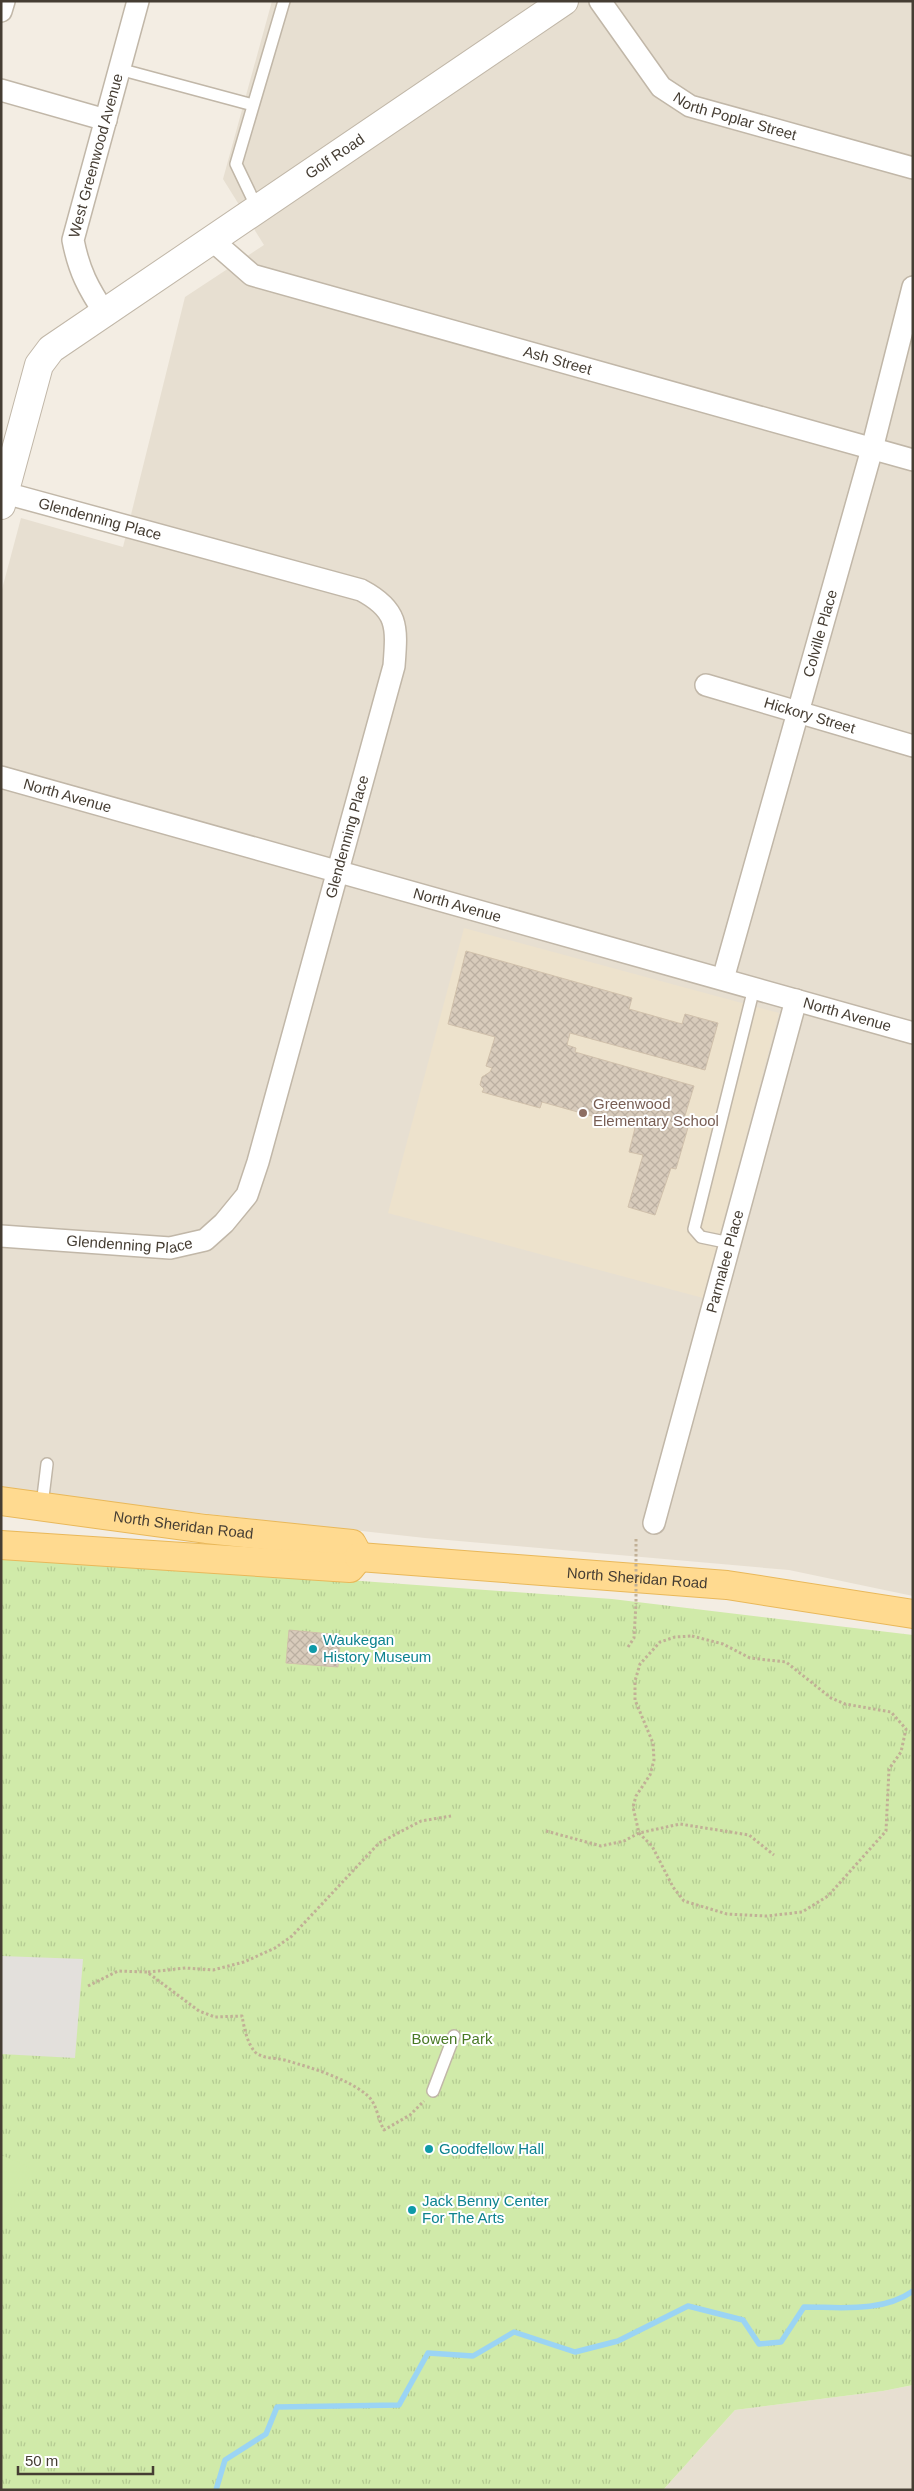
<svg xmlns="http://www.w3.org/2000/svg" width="914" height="2491" viewBox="0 0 914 2491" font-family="Arial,sans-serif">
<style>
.residential{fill:#e7dfd1}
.education{fill:#ede2cc}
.grass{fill:url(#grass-tufts)}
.garden{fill:#d0eaa9}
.parking{fill:#e3e0dc}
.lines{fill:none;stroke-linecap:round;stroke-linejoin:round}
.stream{stroke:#9bd4f4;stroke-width:5.5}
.building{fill:url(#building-cross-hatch);stroke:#d0c0ab}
.service-casing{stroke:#c1b7a8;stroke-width:14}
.minor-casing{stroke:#c1b7a8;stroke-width:24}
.tertiary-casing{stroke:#c1b7a8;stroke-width:30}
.primary-casing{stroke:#e9b85a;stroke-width:30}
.path{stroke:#c1b096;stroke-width:3;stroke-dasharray:2.5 2.5;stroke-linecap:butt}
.service{stroke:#fff;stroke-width:11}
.minor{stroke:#fff;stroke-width:21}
.tertiary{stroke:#fff;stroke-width:28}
.primary{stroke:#ffda90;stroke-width:28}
.path-bridge{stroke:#c1b096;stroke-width:3;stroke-dasharray:2.5 2.5;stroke-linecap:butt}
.education-dot{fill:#8d6e63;stroke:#fff;stroke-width:2}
.culture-dot{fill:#0f9aa8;stroke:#fff;stroke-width:2}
.labels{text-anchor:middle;stroke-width:4;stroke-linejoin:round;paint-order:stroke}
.street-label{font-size:15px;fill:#453d33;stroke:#fff}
.education-label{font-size:15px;fill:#785e54;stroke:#fff;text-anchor:start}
.culture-label{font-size:15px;fill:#0d838f;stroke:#fff;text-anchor:start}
.park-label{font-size:15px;fill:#487924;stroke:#fff}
</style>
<defs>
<pattern id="grass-tufts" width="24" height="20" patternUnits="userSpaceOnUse" patternTransform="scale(1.25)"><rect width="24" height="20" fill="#d0eaa9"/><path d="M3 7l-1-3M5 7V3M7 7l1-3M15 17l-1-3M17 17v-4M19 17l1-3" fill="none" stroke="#b4ca92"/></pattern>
<pattern id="building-cross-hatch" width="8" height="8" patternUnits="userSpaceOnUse" patternTransform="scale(1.25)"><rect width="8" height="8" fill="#d8cbbb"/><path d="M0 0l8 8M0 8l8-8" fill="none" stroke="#bbafa1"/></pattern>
</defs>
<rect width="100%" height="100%" fill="#f3ede3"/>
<path class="residential" d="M272,1H913V1596L789,1570L425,1538L1,1491V593L21,518L123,547L185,297L264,245L223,179Z
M913,2385V2490H663L735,2410L883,2391Z"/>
<path class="education" d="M464,928L779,1013L703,1298L388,1213Z"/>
<path class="grass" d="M1,1555L612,1599L913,1635V2385L883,2391L735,2410L663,2490H1Z"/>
<path class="garden" d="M1,2155L29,2167L1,2233Z"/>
<path class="parking" d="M1,1956L83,1959L75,2058L1,2054Z"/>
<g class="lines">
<path class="stream" d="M216,2490L225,2460L266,2434L277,2407L399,2405L428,2353L473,2356L514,2332L575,2352L618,2341L688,2306L743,2320L759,2344L781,2342L804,2307C839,2307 882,2313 913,2291"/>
</g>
<path class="building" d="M466,951L632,998L629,1009L682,1024L685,1014L718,1023L705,1070L570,1033L567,1045L576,1048L575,1052L694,1086L683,1122L689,1124L676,1169L671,1168L655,1215L628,1207L643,1155L629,1152L635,1128L542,1102L540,1108L482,1092L484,1089L480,1085L482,1077L490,1072L492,1068L486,1066L495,1037L448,1024Z
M289,1630L341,1635L338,1667L286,1663Z"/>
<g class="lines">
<defs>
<path id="service" d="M119,69L253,105
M258,210L236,164L284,1
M730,1243L701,1237L694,1229L754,988
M42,1505L47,1464
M433,2091L454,2036"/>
<g id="minor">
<path id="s1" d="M600,1L661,87L690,106L913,168"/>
<path d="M1,11L4,1"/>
<path d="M1,90L106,120"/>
<path id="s2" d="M213,241L252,275L913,460"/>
<path id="s3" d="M106,315C88,288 79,271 73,240L138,1"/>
<path id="s4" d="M706,685L913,746"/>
<path id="s5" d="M1,777L913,1033"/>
<path id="s6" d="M723,979L872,449L913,287"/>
<path id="s7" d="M1,1236L170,1248L205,1240L224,1223L247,1195L258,1162L394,666C397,627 399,610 361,590L5,493"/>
<path id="s8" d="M654,1523L796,1000"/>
</g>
<g id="tertiary">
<path id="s9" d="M1,505L39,365L51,349L564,1"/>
</g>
<g id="primary">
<path id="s10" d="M1,1501L206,1529L352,1544L359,1557"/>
<path d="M1,1545L350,1568L359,1557"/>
<path id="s11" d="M359,1557L727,1585L913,1614"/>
</g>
</defs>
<use href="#service" class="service-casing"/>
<use href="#minor" class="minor-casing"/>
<use href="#tertiary" class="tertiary-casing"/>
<use href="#primary" class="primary-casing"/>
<path class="path" d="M692,1636L723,1644L750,1658L786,1662L831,1698L845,1704L891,1712L906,1729L901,1752L889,1769L886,1831L828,1896L802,1912L767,1916L727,1914L684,1901L673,1887L652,1846L639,1833L633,1807L636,1796L650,1775L654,1760L653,1743L635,1700V1681L640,1664L660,1642L675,1637Z
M628,1647L634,1638L636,1603
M546,1831L601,1846L624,1841L639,1833L680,1824L749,1835L774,1855
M148,1972L186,1968L213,1970L244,1962L275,1948L292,1936L379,1843L421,1821L451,1816
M88,1986L118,1971L147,1972L199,2011L215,2017L242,2016C244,2027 247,2043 255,2052C264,2060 277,2057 288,2061C312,2068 349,2079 368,2096C377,2104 378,2120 384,2130L410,2115L424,2101"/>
<use href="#service" class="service"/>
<use href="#minor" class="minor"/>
<use href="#tertiary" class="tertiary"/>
<use href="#primary" class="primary"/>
<path class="path-bridge" d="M636,1539V1603"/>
</g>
<circle class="education-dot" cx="583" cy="1113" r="5"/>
<g class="culture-dot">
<circle cx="313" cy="1649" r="5"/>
<circle cx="429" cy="2149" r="5"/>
<circle cx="412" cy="2210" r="5"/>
</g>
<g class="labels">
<g class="street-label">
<text dy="5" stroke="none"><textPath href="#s1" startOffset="186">North Poplar Street</textPath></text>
<text dy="5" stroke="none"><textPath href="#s3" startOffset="170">West Greenwood Avenue</textPath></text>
<text dy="5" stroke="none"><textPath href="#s9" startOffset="508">Golf Road</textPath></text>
<text dy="5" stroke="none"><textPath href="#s2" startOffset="369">Ash Street</textPath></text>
<text transform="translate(100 519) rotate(15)" y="5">Glendenning Place</text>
<text dy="5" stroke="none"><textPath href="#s6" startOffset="359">Colville Place</textPath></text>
<text dy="5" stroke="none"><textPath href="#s4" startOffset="108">Hickory Street</textPath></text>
<text dy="5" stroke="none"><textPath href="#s5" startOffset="69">North Avenue</textPath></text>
<text dy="5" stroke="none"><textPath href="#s7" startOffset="639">Glendenning Place</textPath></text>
<text dy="5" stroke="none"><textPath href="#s5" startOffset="474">North Avenue</textPath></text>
<text dy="5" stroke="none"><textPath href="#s5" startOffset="879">North Avenue</textPath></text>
<text dy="5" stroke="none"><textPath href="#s7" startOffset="129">Glendenning Place</textPath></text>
<text dy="5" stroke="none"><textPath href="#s8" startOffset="271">Parmalee Place</textPath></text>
<text dy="5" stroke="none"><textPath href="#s10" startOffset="184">North Sheridan Road</textPath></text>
<text dy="5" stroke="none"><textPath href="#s11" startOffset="279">North Sheridan Road</textPath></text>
</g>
<g class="education-label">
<text x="593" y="1109">Greenwood<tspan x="593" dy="17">Elementary School</tspan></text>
</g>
<g class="culture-label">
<text x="323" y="1645">Waukegan<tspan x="323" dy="17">History Museum</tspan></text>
<text x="439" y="2154">Goodfellow Hall</text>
<text x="422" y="2206">Jack Benny Center<tspan x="422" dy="17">For The Arts</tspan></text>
</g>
<g class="park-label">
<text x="452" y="2044">Bowen Park</text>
</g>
</g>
<rect width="914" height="2491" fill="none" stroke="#453d33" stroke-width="5"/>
<path d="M18 2466v8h135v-8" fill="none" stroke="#453d33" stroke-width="2.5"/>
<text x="25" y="2466" font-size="15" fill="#453d33" stroke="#ffffff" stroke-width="4" paint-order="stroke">50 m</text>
</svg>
